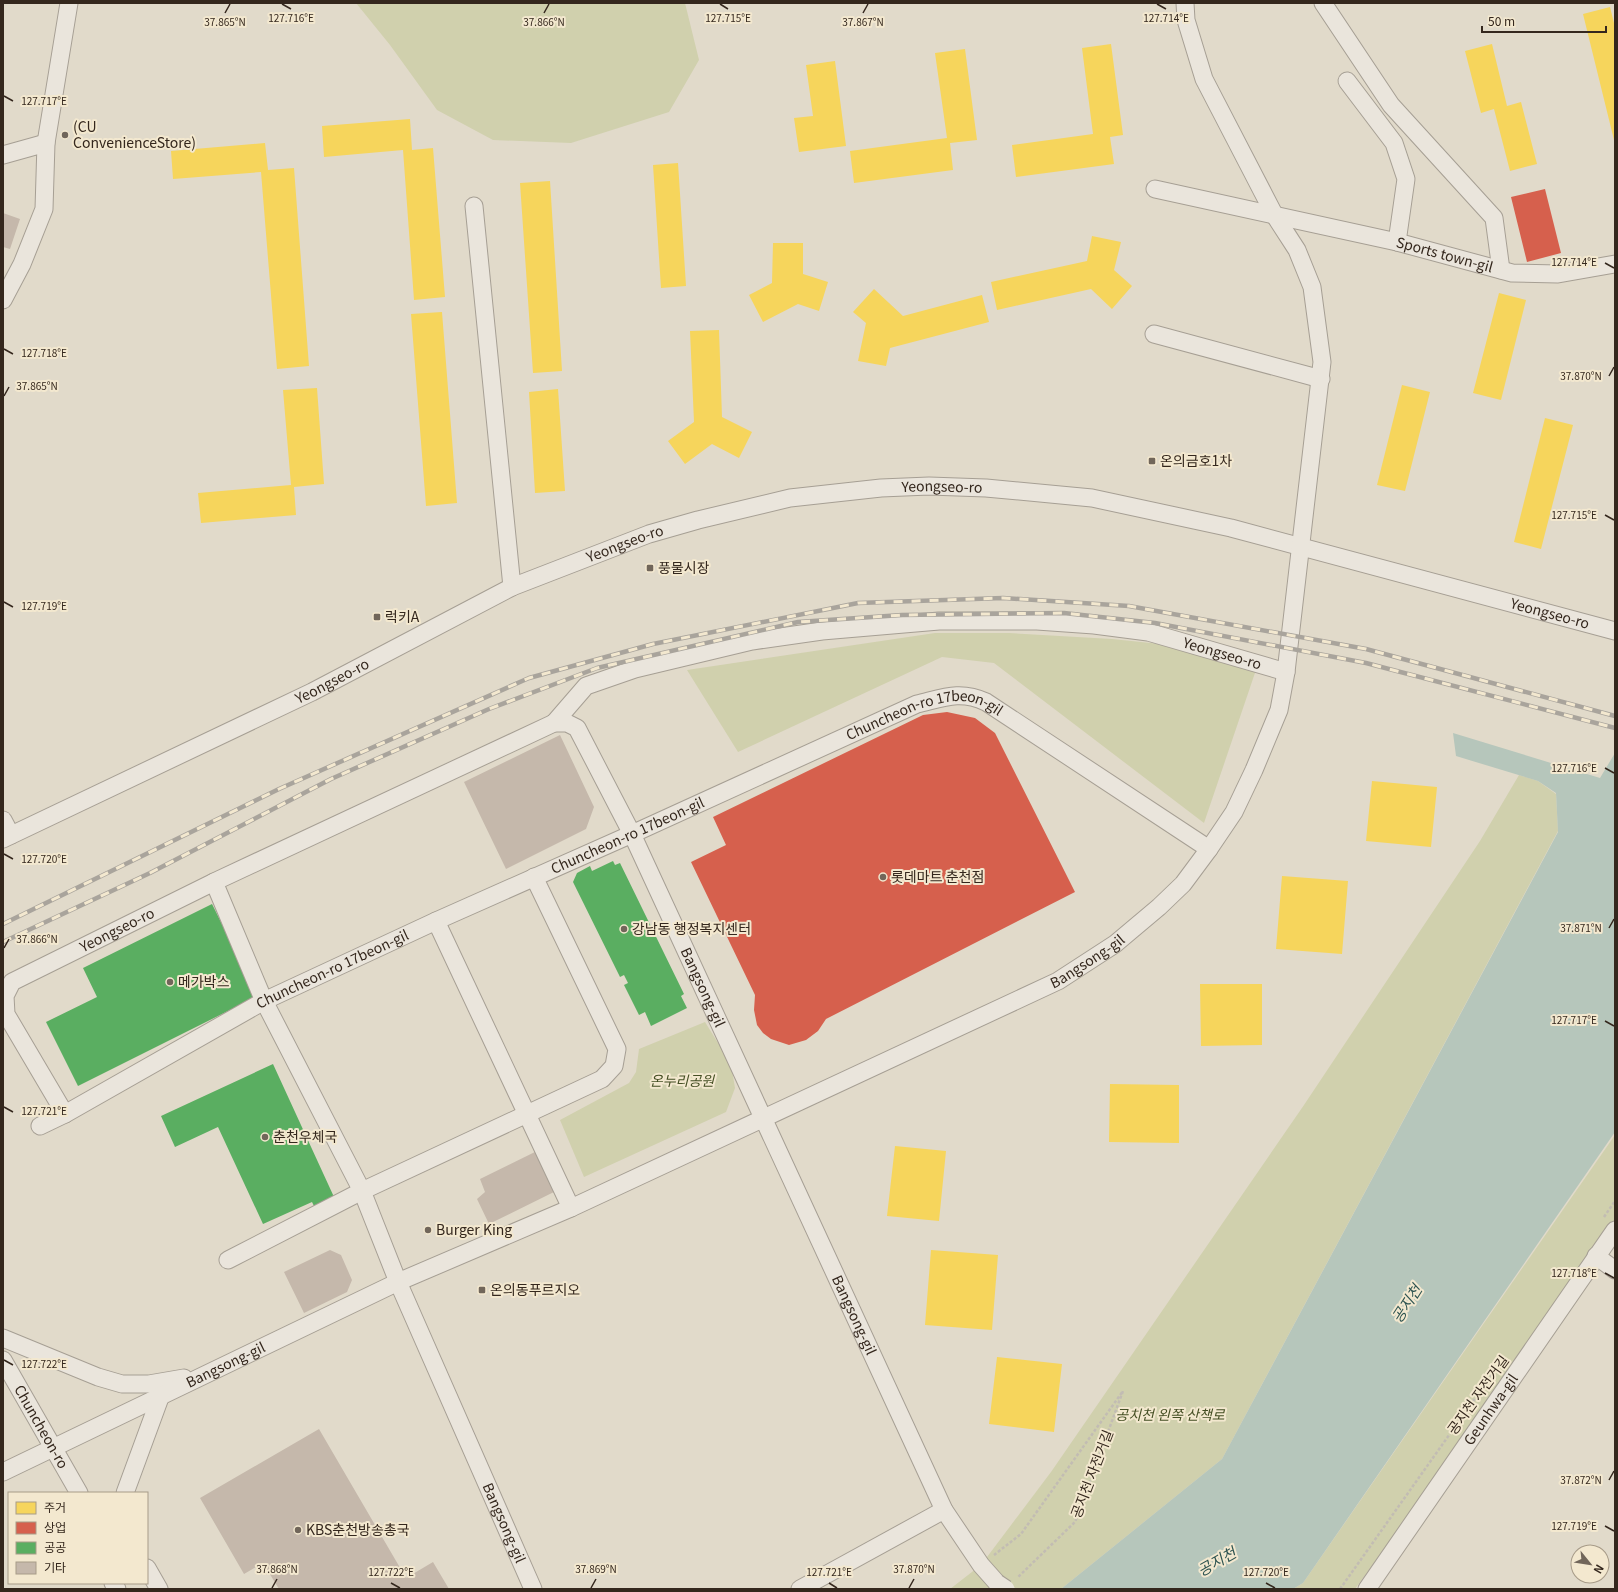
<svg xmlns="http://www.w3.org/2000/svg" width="1618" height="1592" viewBox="0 0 1618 1592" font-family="Georgia,'Noto Sans KR',serif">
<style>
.green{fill:#d0d0ad}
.water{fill:#b6c6bb}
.homes{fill:#f6d55c}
.shops{fill:#d6604d}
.public{fill:#5aae61}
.building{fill:#c5b8ab}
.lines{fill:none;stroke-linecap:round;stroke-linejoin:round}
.minor-casing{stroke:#a69f94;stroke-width:19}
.path{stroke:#c2bcb3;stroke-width:2.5;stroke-dasharray:3 2;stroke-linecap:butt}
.minor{stroke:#eae5dc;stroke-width:17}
.rail-casing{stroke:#a9a49c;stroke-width:4.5}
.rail{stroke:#f3e8cf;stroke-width:3;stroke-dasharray:9;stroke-linecap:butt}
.minor-bridge-casing{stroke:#a69f94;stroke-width:19;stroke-linecap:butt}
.minor-bridge{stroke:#eae5dc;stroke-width:17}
.ticks{fill:none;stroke:#34271d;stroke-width:1.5}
.poi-dot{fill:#71665a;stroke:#f3e8cf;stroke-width:1.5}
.labels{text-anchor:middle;stroke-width:4;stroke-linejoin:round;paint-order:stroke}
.poi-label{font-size:14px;fill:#34271d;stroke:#f3e8cf;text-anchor:start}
.street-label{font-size:14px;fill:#34271d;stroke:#f3e8cf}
.park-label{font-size:14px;font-style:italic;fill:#454f24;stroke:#f3e8cf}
.water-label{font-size:15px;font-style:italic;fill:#2d5350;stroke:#f3e8cf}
.ticks-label{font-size:10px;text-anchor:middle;fill:#34271d;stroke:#f3e8cf;stroke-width:4;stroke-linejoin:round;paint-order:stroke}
</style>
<rect width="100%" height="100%" fill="#e1daca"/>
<path class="green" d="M356,3H685L699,60L669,112L571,143L493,140L437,110L390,45Z
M935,633H1009L1112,639L1199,648L1257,667L1204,823L994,663L942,657L738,752L687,670Z
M1519,775L1538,781L1556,794L1558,831L1222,1459L1061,1589H950L981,1565L1051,1472L1304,1105L1480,841Z
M705,1022L731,1064L735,1088L726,1112L584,1177L560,1120L629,1083L636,1072L639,1049Z
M1615,1135V1230L1355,1589H1293L1303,1583Z"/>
<path class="water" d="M1453,733L1600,778L1615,753V1132L1303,1583L1293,1589H1061L1222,1459L1558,832L1556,793L1538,781L1456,756Z"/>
<path class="homes" d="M1610,7L1615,27L1614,140L1583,14Z
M1111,44L1123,135L1110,137L1114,164L1016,177L1012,145L1093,134L1082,48Z
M1492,44L1507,106L1521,102L1537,164L1510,171L1494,109L1481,113L1465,51Z
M965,49L977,140L950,143L953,170L854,183L850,151L947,138L935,53Z
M835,61L846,146L799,152L794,118L813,116L806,65Z
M410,119L412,150L433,148L445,297L414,300L403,150L324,157L322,126Z
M265,143L268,170L294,168L309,366L277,369L261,172L173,179L171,151Z
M678,163L686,286L661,288L653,165Z
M550,181L562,371L533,373L520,183Z
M1092,236L1121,242L1114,270L1132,286L1112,309L1091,289L997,310L991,282L1087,261Z
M773,243H803V274L828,282L819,311L798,304L763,322L749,295L772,283Z
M874,289L903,316L982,295L989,322L890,348L886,366L858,361L866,323L853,312Z
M1499,293L1526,300L1501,400L1473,393Z
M442,312L457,503L426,506L411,314Z
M719,330L722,417L752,432L739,458L712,444L685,464L668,441L694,422L690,331Z
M1402,385L1430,392L1405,491L1377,485Z
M317,388L324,484L294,487L296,515L201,523L198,493L291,485L283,390Z
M558,389L565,491L535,493L529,392Z
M1545,418L1573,425L1541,549L1514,542Z
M1372,781L1437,787L1431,847L1366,841Z
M1282,876L1348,881L1342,954L1276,949Z
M1200,984H1262V1045L1201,1046Z
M1110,1084L1179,1085V1143L1109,1142Z
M895,1146L946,1151L939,1221L887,1216Z
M931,1250L998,1255L992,1330L925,1325Z
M997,1357L1062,1364L1054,1432L989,1424Z"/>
<path class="shops" d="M1545,189L1561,253L1527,262L1511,197Z
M947,712L975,718L995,733L1075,892L826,1019L818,1031L806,1040L789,1045L771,1039L763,1033L757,1025L754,1010L755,995L691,862L726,845L713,817L923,715Z"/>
<path class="public" d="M613,861L615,865L620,863L684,994L681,996L687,1008L651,1026L645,1012L639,1015L624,985L628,983L624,975L620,977L573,882L577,873L590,866L592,871Z
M212,904L258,996L78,1086L46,1022L97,997L83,968Z
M273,1064L334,1197L314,1206L312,1202L263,1224L218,1127L175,1147L161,1116Z"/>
<path class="building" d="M3,213L20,219L10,249L3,247Z
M560,735L594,807L586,829L506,869L464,782Z
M543,1148L562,1188L489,1224L477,1199L485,1192L480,1179Z
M330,1250L341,1255L352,1280L347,1292L304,1313L284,1272Z
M319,1429L406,1578L433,1562L449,1589H279L263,1563L244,1574L200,1498Z"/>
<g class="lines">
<defs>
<g id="minor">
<path d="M1323,3L1391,105L1494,218L1501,270"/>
<path d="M1347,81L1394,143L1406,179L1397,242"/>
<path d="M3,155L46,143"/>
<path id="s1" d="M1155,189L1397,242L1512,273L1558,274L1615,264"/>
<path d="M474,206L512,587"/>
<path d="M3,300L22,264L44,209L46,143L69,3"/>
<path d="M1154,334L1321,379"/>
<path id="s2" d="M554,723L586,686L635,669L752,641L822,631L939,621H1037L1094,625L1148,632L1286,672"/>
<path d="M3,820L11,835"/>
<path id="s3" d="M3,839L312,692L512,587L649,534L698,520L790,498L881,488L929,486L986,488L1092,498L1231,528L1615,631"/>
<path id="s4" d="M214,882L264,1001L362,1191L398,1282L533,1589"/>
<path d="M436,921L571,1208"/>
<path id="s5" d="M65,1114L6,1014L5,996L12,982L214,882L554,723H567L577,728L632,834L944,1510L981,1565L997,1583"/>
<path id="s6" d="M40,1126L65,1114L264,1001L436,921L632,834L917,704C943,698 960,690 986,702L1209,849"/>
<path d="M1596,1256L1615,1270"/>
<path d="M228,1260L362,1191L602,1079L614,1066L617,1049L534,877"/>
<path d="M3,1338L98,1377L122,1384H149L184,1378"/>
<path id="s7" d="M3,1360L79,1493"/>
<path id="s8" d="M3,1472L398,1282L571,1208L1058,981L1115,944L1159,907L1183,884L1209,849L1234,812L1254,770L1279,710L1286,672L1322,362L1312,287L1297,250L1275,216L1204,79L1186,20L1185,3"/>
<path d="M125,1493L161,1395"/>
<path d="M147,1568L159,1589"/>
<path d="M113,1583L117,1589"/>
<path d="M800,1589L944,1510"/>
<path id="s9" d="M1367,1589L1615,1230"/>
</g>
</defs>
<use href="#minor" class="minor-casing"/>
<path class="path" d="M1604,1217L1615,1201
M994,1555L1021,1534L1123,1391L1075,1522L1017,1578
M1340,1589L1498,1366"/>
<use href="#minor" class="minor"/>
<defs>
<path id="rail" d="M3,924L279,789L529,678L653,644L858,603L1003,598L1129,606L1366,649L1615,716
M3,942L150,873L331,779L489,709L597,668L798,622L902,615L1064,613L1155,623L1366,663L1615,728"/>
</defs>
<use href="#rail" class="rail-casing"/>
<use href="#rail" class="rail"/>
<defs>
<path id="minor-bridge" d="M997,1583L1006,1589"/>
</defs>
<use href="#minor-bridge" class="minor-bridge-casing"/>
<use href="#minor-bridge" class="minor-bridge"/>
</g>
<path class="ticks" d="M282,4L291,9M720,4L728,9M1157,4L1166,9M225,13L230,4M544,13L549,4M863,13L868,4M4,96L13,101M1605,263L1614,268M4,349L13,354M1609,376L1614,367M4,396L9,387M1605,515L1614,520M4,602L13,607M1605,768L1614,773M4,854L13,859M1609,928L1614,919M4,948L9,939M1605,1021L1614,1026M4,1107L13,1112M1605,1273L1614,1278M4,1360L13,1365M1609,1480L1614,1471M1605,1526L1614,1531M391,1583L400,1588M829,1583L837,1588M1266,1583L1275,1588M272,1588L277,1579M591,1588L596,1579M909,1588L914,1579"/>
<g class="poi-dot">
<circle cx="65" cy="135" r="4"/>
<rect x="1148" y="457" width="8" height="8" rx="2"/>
<rect x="646" y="564" width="8" height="8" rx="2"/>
<rect x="373" y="613" width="8" height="8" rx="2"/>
<circle cx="883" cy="877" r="4"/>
<circle cx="624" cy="929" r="4"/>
<circle cx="170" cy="982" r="4"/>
<circle cx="265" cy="1137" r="4"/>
<circle cx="428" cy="1230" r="4"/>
<rect x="478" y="1286" width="8" height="8" rx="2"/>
<circle cx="298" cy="1530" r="4"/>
</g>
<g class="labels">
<g class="poi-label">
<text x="73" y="132">(CU<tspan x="73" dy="16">ConvenienceStore)</tspan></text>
<text x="1160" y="466">온의금호1차</text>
<text x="658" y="573">풍물시장</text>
<text x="385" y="622">럭키A</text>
<text x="891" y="882">롯데마트 춘천점</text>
<text x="632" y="934">강남동 행정복지센터</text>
<text x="178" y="987">메가박스</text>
<text x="273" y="1142">춘천우체국</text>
<text x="436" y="1235">Burger King</text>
<text x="490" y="1295">온의동푸르지오</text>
<text x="306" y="1535">KBS춘천방송총국</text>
</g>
<g class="street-label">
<text dy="5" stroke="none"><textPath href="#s1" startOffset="297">Sports town-gil</textPath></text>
<text dy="5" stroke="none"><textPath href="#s3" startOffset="1013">Yeongseo-ro</textPath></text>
<text dy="5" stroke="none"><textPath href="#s3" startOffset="689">Yeongseo-ro</textPath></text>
<text dy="5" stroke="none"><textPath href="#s3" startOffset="1636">Yeongseo-ro</textPath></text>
<text dy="5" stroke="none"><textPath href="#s2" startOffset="696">Yeongseo-ro</textPath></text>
<text dy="5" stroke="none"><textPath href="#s3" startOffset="365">Yeongseo-ro</textPath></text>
<text dy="5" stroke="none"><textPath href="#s6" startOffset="980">Chuncheon-ro 17beon-gil</textPath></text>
<text dy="5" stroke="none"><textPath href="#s6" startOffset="656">Chuncheon-ro 17beon-gil</textPath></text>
<text dy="5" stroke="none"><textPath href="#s5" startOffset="267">Yeongseo-ro</textPath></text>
<text dy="5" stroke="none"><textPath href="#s8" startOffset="1199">Bangsong-gil</textPath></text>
<text dy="5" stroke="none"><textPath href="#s6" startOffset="332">Chuncheon-ro 17beon-gil</textPath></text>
<text dy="5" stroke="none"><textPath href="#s5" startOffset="1063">Bangsong-gil</textPath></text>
<text dy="5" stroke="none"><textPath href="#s5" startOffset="1424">Bangsong-gil</textPath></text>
<text dy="5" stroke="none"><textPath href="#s8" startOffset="247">Bangsong-gil</textPath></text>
<text transform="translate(1478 1395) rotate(-54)" y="5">공지천 자전거길</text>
<text dy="5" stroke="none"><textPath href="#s9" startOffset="218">Geunhwa-gil</textPath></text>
<text dy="5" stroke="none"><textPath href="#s7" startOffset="77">Chuncheon-ro</textPath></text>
<text transform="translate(1092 1474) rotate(-69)" y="5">공지천 자전거길</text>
<text dy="5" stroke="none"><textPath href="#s4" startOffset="704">Bangsong-gil</textPath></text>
</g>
<g class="park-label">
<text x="682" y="1086">온누리공원</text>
<text x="1170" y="1420">공치천 왼쪽 산책로</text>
</g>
<g class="water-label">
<text transform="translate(1407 1304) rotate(-57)" y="5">공지천</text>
<text transform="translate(1217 1562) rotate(-30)" y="5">공지천</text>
</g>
</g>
<g class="ticks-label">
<text x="291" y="22">127.716°E</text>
<text x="728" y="22">127.715°E</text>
<text x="1166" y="22">127.714°E</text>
<text x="225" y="26">37.865°N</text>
<text x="544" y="26">37.866°N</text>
<text x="863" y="26">37.867°N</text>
<text x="44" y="105">127.717°E</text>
<text x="1574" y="266">127.714°E</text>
<text x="44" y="357">127.718°E</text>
<text x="1581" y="380">37.870°N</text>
<text x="37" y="390">37.865°N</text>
<text x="1574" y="519">127.715°E</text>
<text x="44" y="610">127.719°E</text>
<text x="1574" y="772">127.716°E</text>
<text x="44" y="863">127.720°E</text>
<text x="1581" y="932">37.871°N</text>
<text x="37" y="943">37.866°N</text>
<text x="1574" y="1024">127.717°E</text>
<text x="44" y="1115">127.721°E</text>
<text x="1574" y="1277">127.718°E</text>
<text x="44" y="1368">127.722°E</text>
<text x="1581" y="1484">37.872°N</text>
<text x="1574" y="1530">127.719°E</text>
<text x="277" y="1573">37.868°N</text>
<text x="596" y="1573">37.869°N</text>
<text x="914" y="1573">37.870°N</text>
<text x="391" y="1576">127.722°E</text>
<text x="829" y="1576">127.721°E</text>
<text x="1266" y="1576">127.720°E</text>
</g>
<rect width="1618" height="1592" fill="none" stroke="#34271d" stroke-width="8"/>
<rect x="8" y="1492" width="140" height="92" fill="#f3e8cf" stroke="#a79b88"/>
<rect x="16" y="1502" width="20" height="12" fill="#f6d55c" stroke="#a79b88"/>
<text x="44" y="1512" font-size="12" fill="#34271d">주거</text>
<rect x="16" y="1522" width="20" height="12" fill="#d6604d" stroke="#a79b88"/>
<text x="44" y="1532" font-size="12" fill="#34271d">상업</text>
<rect x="16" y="1542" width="20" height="12" fill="#5aae61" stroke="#a79b88"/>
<text x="44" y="1552" font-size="12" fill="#34271d">공공</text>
<rect x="16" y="1562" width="20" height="12" fill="#c5b8ab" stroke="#a79b88"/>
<text x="44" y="1572" font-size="12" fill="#34271d">기타</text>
<g transform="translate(1590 1564) rotate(120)"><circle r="19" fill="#f3e8cf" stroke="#a79b88"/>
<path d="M0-3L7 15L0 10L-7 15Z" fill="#71665a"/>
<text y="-6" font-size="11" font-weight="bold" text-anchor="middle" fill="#34271d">N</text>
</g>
<path d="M1482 26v6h124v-6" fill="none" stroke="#34271d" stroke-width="2"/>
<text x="1488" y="26" font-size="12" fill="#34271d" stroke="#f3e8cf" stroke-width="3" paint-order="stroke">50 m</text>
</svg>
